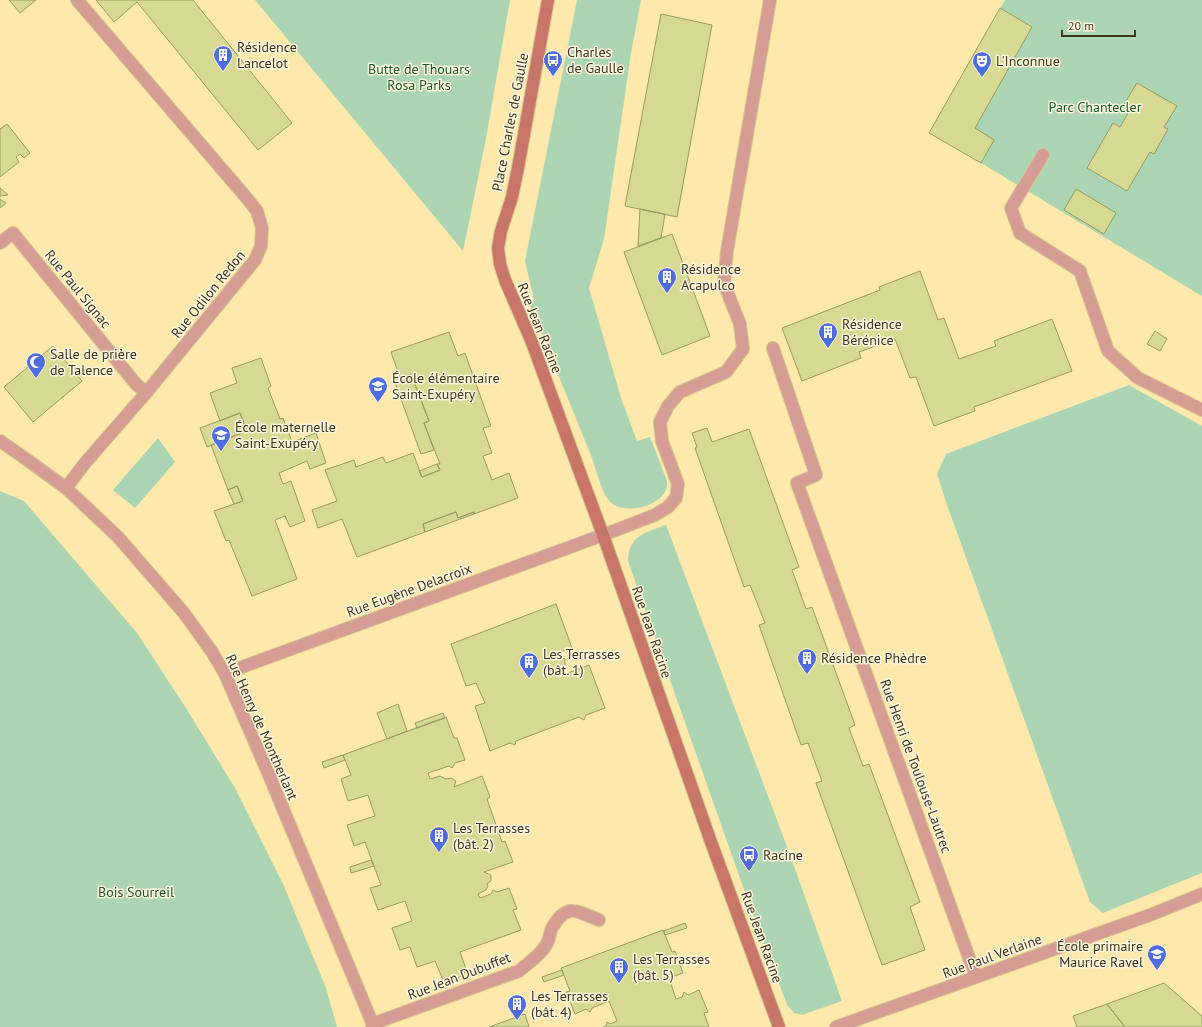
<svg xmlns="http://www.w3.org/2000/svg" width="1202" height="1027" viewBox="0 0 1202 1027" font-family="'PT Sans',sans-serif">
<style>
.green{fill:#acd6b3}
.building{fill:#d7da93;stroke:#999b61}
.lines{fill:none;stroke-linecap:round;stroke-linejoin:round}
.lane-casing{stroke:#d8c490;stroke-width:14}
.street-casing{stroke:#d8c490;stroke-width:14}
.secondary-casing{stroke:#d8c490;stroke-width:14}
.lane{stroke:#d59d93;stroke-width:12}
.street{stroke:#d59d93;stroke-width:12}
.secondary{stroke:#c77669;stroke-width:12}
.labels{text-anchor:middle;stroke-width:3;stroke-linejoin:round;paint-order:stroke}
.poi-label{font-size:14px;fill:#3f361e;stroke:#fff6df;text-anchor:start}
.park-label{font-size:14px;fill:#1a5b2e;stroke:#fff6df}
.street-label{font-size:14px;fill:#3f361e;stroke:#fff6df}
</style>
<rect width="100%" height="100%" fill="#fee8ac"/>
<path class="green" d="M255,0H510L485,144L463,251Z
M577,0H641L631,53L604,239L589,288L621,398L637,441L650,437C654,448 659,459 663,471C664,474 667,479 667,482C669,506 623,517 609,501C600,489 596,467 590,453C570,403 549,353 529,303L534,300L525,261Z
M1005,0H1202V296L981,163L929,133Z
M1129,385L1202,426V873L1103,913L1090,902L946,502L937,474L946,454Z
M158,438L175,462L135,508L113,490Z
M0,491L24,501L137,633L186,708L235,788L284,886L326,988L337,1027H0Z
M666,525L789,852L842,1001L802,1015L794,1013L787,1005L753,915L628,561C629,535 645,533 666,525Z"/>
<path class="building" d="M9,0H36L20,13Z
M96,0H193L292,123L258,150L137,2L114,22Z
M1000,8L1032,27L975,128L994,140L981,163L929,133Z
M661,14L712,25L677,217L625,206Z
M1137,83L1177,106L1164,127L1168,129L1154,154L1150,152L1127,191L1087,168L1113,123L1120,127L1130,110L1123,106Z
M7,124L30,153L24,158L20,154L16,157L19,162L0,177V129Z
M0,188L8,195L0,196Z
M1076,189L1116,213L1104,234L1064,210Z
M0,199L6,203L0,208Z
M640,209L665,214L661,238L638,246Z
M672,234L710,336L662,355L624,252Z
M920,271L938,320L944,318L959,359L996,346L994,341L1052,319L1072,371L974,407L975,411L934,426L916,377L910,378L895,339L859,352L861,358L802,381L782,328L880,290L879,287Z
M1155,331L1167,339L1160,351L1147,344Z
M449,332L458,356L465,353L491,426L483,428L492,453L483,456L492,480L509,473L518,498L474,514V512L458,518L456,512L423,524L425,532L357,557L342,519L318,528L312,510L337,501L325,470L354,460L356,467L383,457L386,463L413,453L422,477L440,470L437,464H440L424,423L429,421L411,374L400,378L391,352Z
M53,346L82,381L33,422L4,387Z
M261,358L271,386L268,388L280,419L283,418L292,442L316,433L326,463L310,469L307,461L279,473L283,484L291,481L305,521L290,527L285,516L275,520L297,579L252,596L229,540L226,541L214,511L243,501L237,486L228,490L211,445L247,431L240,413L220,421L210,393L237,383L232,368Z
M411,374L429,421L424,423L434,450L421,454L394,380Z
M240,413L247,431L207,447L200,428Z
M707,428L712,442L749,429L799,567L792,570L806,609L812,607L855,725L849,728L863,766L869,764L920,902L910,907L925,950L882,965L816,783L822,781L808,743L801,745L759,625L765,623L750,585L744,587L695,448L697,447L692,433Z
M437,464L440,470L422,477L419,471Z
M237,486L243,501L234,504L228,490Z
M456,512L458,518L474,512V514L425,532L423,524Z
M556,604L572,648L551,655L552,659L560,657L565,659V665L558,670L560,676L589,665L605,708L586,715L584,720L579,717L516,741L515,745L510,743L490,751L475,706L485,703L476,683L466,686L451,644Z
M398,704L407,731L387,739L377,713Z
M443,713L445,718L417,728L415,723Z
M446,717L454,738H457L465,760L455,763L452,768L449,766L428,773L430,779L440,776L446,779L451,778L456,781L454,787L482,776L490,797L487,799L502,842L505,841L513,862L484,872L491,875V881L487,884L488,886L486,890L478,894L480,898L491,894L493,890L497,892L509,888L517,909L513,910L521,930L460,952L466,969L464,974L458,978L446,981L443,980L435,961L417,967L410,947L400,950L392,928L412,921L405,901L378,910L370,888L381,885L365,842L354,846L347,825L375,816L368,795L348,801L341,779L351,775L343,755Z
M343,755L345,760L324,768L322,762Z
M371,860L374,866L351,873L350,867Z
M685,923L687,928L665,935L664,931Z
M663,930L672,952L675,951L683,973L669,978L676,999L682,997L684,992L688,995L699,990L708,1012L704,1013L709,1027H603L606,1026L607,1022L610,1024L617,1021L609,1001L592,1008L590,1012L586,1009L575,1014L566,992L570,991L561,968Z
M562,970L564,975L544,982L542,977Z
M1164,983L1202,1016V1027H1125L1107,1004Z
M1107,1004L1125,1027H1077L1073,1016Z
M525,1014L529,1027H489Z"/>
<g class="lines">
<defs>
<path id="lane" d="M1020,233L1011,208L1043,155
M0,243L13,233L136,384L146,393
M66,488L85,463L146,393L255,260L261,246L262,228L257,211L245,196L77,0
M603,535L655,515L668,507L676,498L678,484L662,441L660,422L668,406L680,392L726,372L743,349L740,324L724,284L727,251L770,0"/>
<path id="street" d="M1020,233L1080,271L1108,351L1138,378L1202,410
M773,348L816,475L797,483L976,977
M0,441L19,454L66,488L118,537L184,613L212,652L225,674L266,768L374,1027
M225,674L242,667L603,535
M372,1024L519,971C527,964 541,955 546,945C550,940 549,933 552,928C567,902 577,911 599,920
M836,1027L1150,915L1202,894"/>
<path id="secondary" d="M548,0L518,168L512,197L501,231L498,248L500,264L505,280L531,340L603,535L711,842L779,1027"/>
</defs>
<use href="#lane" class="lane-casing"/>
<use href="#street" class="street-casing"/>
<use href="#secondary" class="secondary-casing"/>
<use href="#lane" class="lane"/>
<use href="#street" class="street"/>
<use href="#secondary" class="secondary"/>
</g>
<defs>
<symbol id="building-pin" viewBox="-11 -11 22 30"><path d="M0 17L-7.5 6A9.5 9.5 0 1 1 7.5 6Z" fill="#506ce1" stroke="#fff6df"/><path d="M-4-6H4V6H1V3H-1V6H-4ZM-2.5-4.3h1.7v1.8h-1.7ZM.8-4.3h1.7v1.8H.8ZM-2.5-1h1.7V.8h-1.7ZM.8-1h1.7V.8H.8Z" fill="#fff"/></symbol>
<symbol id="bus-pin" viewBox="-11 -11 22 30"><path d="M0 17L-7.5 6A9.5 9.5 0 1 1 7.5 6Z" fill="#506ce1" stroke="#fff6df"/><path d="M-5-6H5V4H4V6H2V4H-2V6H-4V4H-5ZM-3.5-4V0h7V-4ZM-3.5 1.2v1.5H-2V1.2ZM2 1.2v1.5H3.5V1.2Z" fill="#fff"/></symbol>
<symbol id="theatre-pin" viewBox="-11 -11 22 30"><path d="M0 17L-7.5 6A9.5 9.5 0 1 1 7.5 6Z" fill="#506ce1" stroke="#fff6df"/><path d="M-5-5.5Q0-4 5-5.5V0Q5 5 0 6Q-5 5-5 0ZM-3.3-2.5H-1v1.5H-3.3ZM1-2.5H3.3v1.5H1ZM-2.8 1Q0 5.5 2.8 1Z" fill="#fff"/></symbol>
<symbol id="mosque-pin" viewBox="-11 -11 22 30"><path d="M0 17L-7.5 6A9.5 9.5 0 1 1 7.5 6Z" fill="#506ce1" stroke="#fff6df"/><path d="M3.5-4.9A6 6 0 1 0 3.5 4.9A5 5 0 1 1 3.5-4.9Z" fill="#fff"/></symbol>
<symbol id="school-pin" viewBox="-11 -11 22 30"><path d="M0 17L-7.5 6A9.5 9.5 0 1 1 7.5 6Z" fill="#506ce1" stroke="#fff6df"/><path d="M0-5L7-2L0 1L-7-2ZM-4 1L0 2.5L4 1V4Q0 6-4 4Z" fill="#fff"/></symbol>
</defs>
<g fill-rule="evenodd">
<use href="#building-pin" x="212" y="44" width="22" height="30"/>
<use href="#bus-pin" x="542" y="49" width="22" height="30"/>
<use href="#theatre-pin" x="971" y="50" width="22" height="30"/>
<use href="#building-pin" x="656" y="266" width="22" height="30"/>
<use href="#building-pin" x="817" y="321" width="22" height="30"/>
<use href="#mosque-pin" x="25" y="351" width="22" height="30"/>
<use href="#school-pin" x="367" y="375" width="22" height="30"/>
<use href="#school-pin" x="210" y="424" width="22" height="30"/>
<use href="#building-pin" x="796" y="647" width="22" height="30"/>
<use href="#building-pin" x="518" y="651" width="22" height="30"/>
<use href="#building-pin" x="428" y="825" width="22" height="30"/>
<use href="#bus-pin" x="738" y="844" width="22" height="30"/>
<use href="#school-pin" x="1146" y="943" width="22" height="30"/>
<use href="#building-pin" x="608" y="956" width="22" height="30"/>
<use href="#building-pin" x="506" y="993" width="22" height="30"/>
</g>
<g class="labels">
<g class="poi-label">
<text x="237" y="52">Résidence<tspan x="237" dy="16">Lancelot</tspan></text>
<text x="567" y="57">Charles<tspan x="567" dy="16">de Gaulle</tspan></text>
<text x="996" y="66">L'Inconnue</text>
<text x="681" y="274">Résidence<tspan x="681" dy="16">Acapulco</tspan></text>
<text x="842" y="329">Résidence<tspan x="842" dy="16">Bérénice</tspan></text>
<text x="50" y="359">Salle de prière<tspan x="50" dy="16">de Talence</tspan></text>
<text x="392" y="383">École élémentaire<tspan x="392" dy="16">Saint-Exupéry</tspan></text>
<text x="235" y="432">École maternelle<tspan x="235" dy="16">Saint-Exupéry</tspan></text>
<text x="543" y="659">Les Terrasses<tspan x="543" dy="16">(bât. 1)</tspan></text>
<text x="821" y="663">Résidence Phèdre</text>
<text x="453" y="833">Les Terrasses<tspan x="453" dy="16">(bât. 2)</tspan></text>
<text x="763" y="860">Racine</text>
<text x="1143" y="951" text-anchor="end">École primaire<tspan x="1143" dy="16">Maurice Ravel</tspan></text>
<text x="633" y="964">Les Terrasses<tspan x="633" dy="16">(bât. 5)</tspan></text>
<text x="531" y="1001">Les Terrasses<tspan x="531" dy="16">(bât. 4)</tspan></text>
</g>
<g class="park-label">
<text x="419" y="74">Butte de Thouars<tspan x="419" dy="16">Rosa Parks</tspan></text>
<text x="1095" y="112">Parc Chantecler</text>
<text x="136" y="897">Bois Sourreil</text>
</g>
<g class="street-label">
<text transform="translate(510 122) rotate(-79)" y="5">Place Charles de Gaulle</text>
<text transform="translate(78 289) rotate(51)" y="5">Rue Paul Signac</text>
<text transform="translate(208 294) rotate(-51)" y="5">Rue Odilon Redon</text>
<text transform="translate(540 328) rotate(68)" y="5">Rue Jean Racine</text>
<text transform="translate(409 590) rotate(-20)" y="5">Rue Eugène Delacroix</text>
<text transform="translate(652 632) rotate(71)" y="5">Rue Jean Racine</text>
<text transform="translate(262 727) rotate(66)" y="5">Rue Henry de Montherlant</text>
<text transform="translate(916 766) rotate(70)" y="5">Rue Henri de Toulouse-Lautrec</text>
<text transform="translate(762 937) rotate(70)" y="5">Rue Jean Racine</text>
<text transform="translate(992 956) rotate(-20)" y="5">Rue Paul Verlaine</text>
<text transform="translate(459 976) rotate(-21)" y="5">Rue Jean Dubuffet</text>
</g>
</g>
<path d="M1062 30v6h73v-6" fill="none" stroke="#3f361e" stroke-width="2"/>
<text x="1068" y="30" font-size="12" fill="#3f361e" stroke="#fff6df" stroke-width="3" paint-order="stroke">20 m</text>
</svg>
